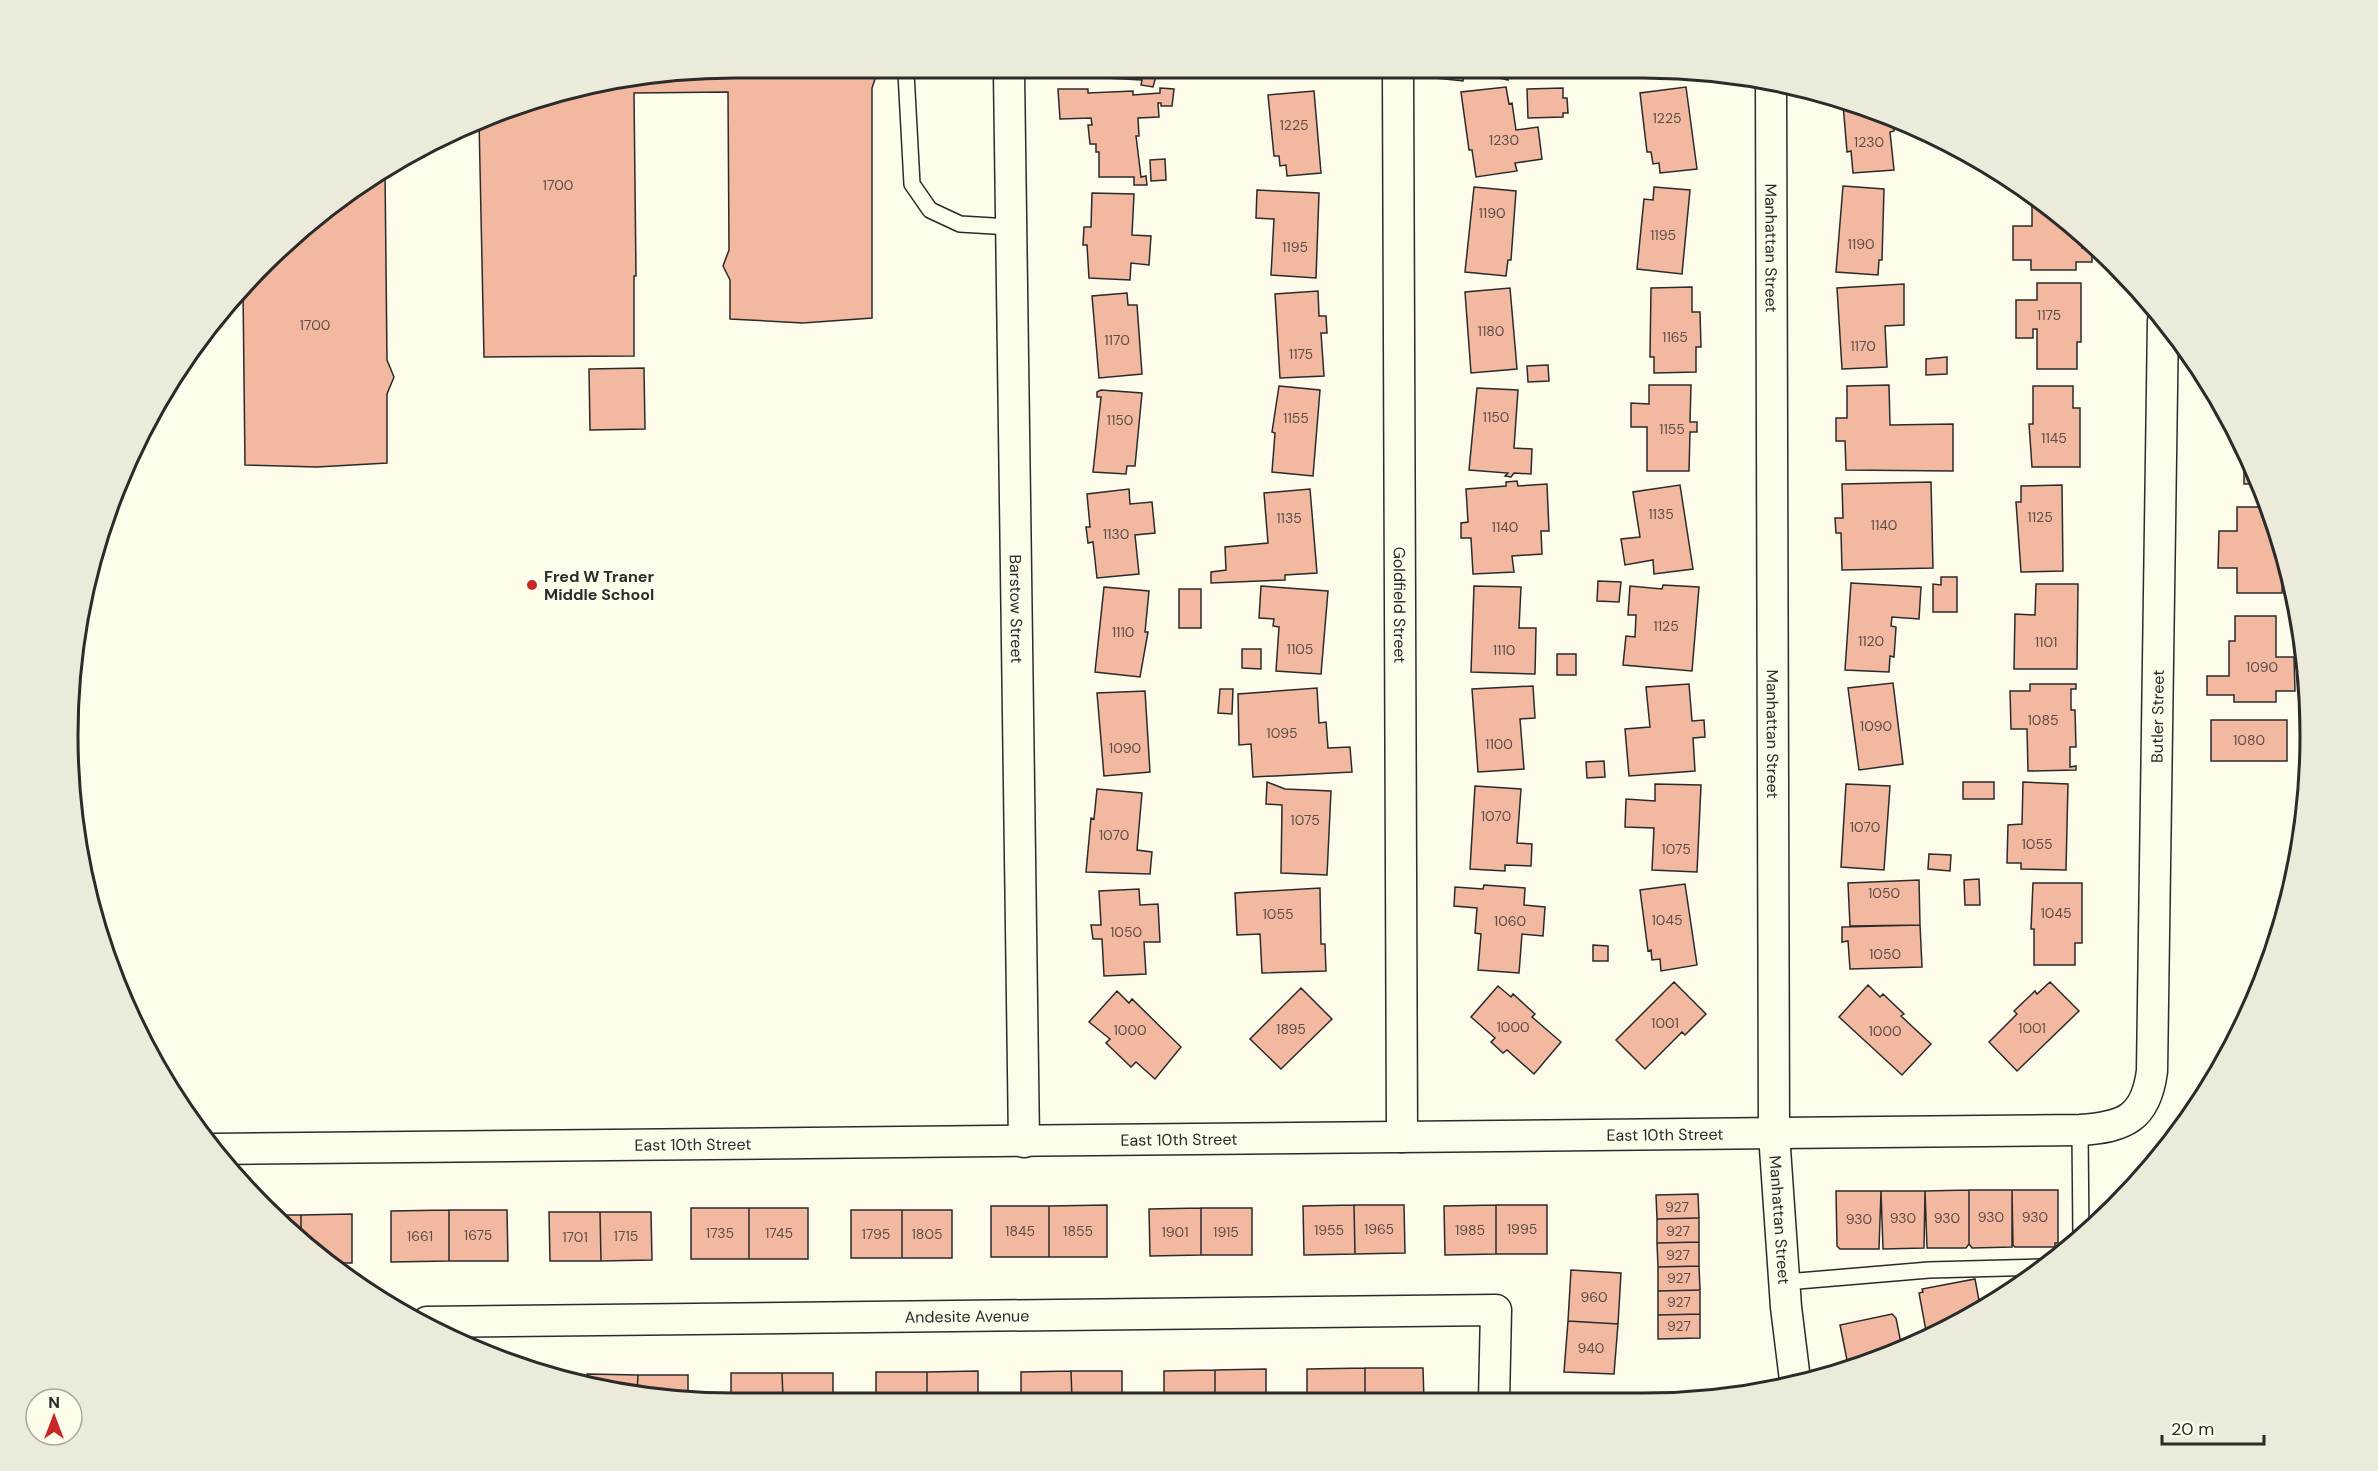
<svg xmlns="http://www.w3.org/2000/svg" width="2378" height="1471" viewBox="0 0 2378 1471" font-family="'DM Sans',sans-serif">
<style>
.building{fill:#f2b8a0;stroke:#2b2b2b;stroke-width:1.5}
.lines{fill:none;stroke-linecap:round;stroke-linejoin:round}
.service-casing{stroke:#2b2b2b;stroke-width:18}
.minor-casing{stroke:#2b2b2b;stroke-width:33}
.service{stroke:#fdfbea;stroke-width:15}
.minor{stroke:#fdfbea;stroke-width:30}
.poi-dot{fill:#c62828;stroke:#fdfbea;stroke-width:2}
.labels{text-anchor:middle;stroke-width:4.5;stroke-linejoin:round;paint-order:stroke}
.number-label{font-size:14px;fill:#5d4e48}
.street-label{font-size:16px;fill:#2b2b2b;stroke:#fdfbea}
.poi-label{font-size:16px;font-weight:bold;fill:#2b2b2b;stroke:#fdfbea;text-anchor:start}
.rim{fill:none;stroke:#2b2b2b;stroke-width:3}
</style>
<rect width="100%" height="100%" fill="#fdfbea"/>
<path class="building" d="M648,73H877L872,88V318L803,323L730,319V280L723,266L729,250L728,92L634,93L636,276H634V356L484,357L479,120L521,103Z
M1088,73H1157L1153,87L1141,85L1142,80L1088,77Z
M1437,73H1464L1463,81L1436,78Z
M1478,73H1525V76L1508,74V80Z
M1506,87L1509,104L1512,103L1516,130L1538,127L1542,159L1515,163L1517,171L1476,177L1472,150H1469L1461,92Z
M1686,87L1697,169L1660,173L1659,163L1653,164L1651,152H1647L1640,93Z
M1160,88L1174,89L1172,106H1161V103H1158L1159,117L1138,118L1139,136H1136L1141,177L1146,176L1147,185H1134V177H1099V152H1096V144H1090L1088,125H1092L1091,118L1060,119L1058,89H1088V93L1133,91V95L1160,93Z
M1563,88V98H1567L1568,113H1563V117L1528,118L1527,89Z
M1314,91L1321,173L1287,176L1286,165L1280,166L1279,156H1274L1268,95Z
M1843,104L1892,117L1894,131L1890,132L1894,170L1853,173L1851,151L1847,152Z
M1165,159L1166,180L1151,181L1150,160Z
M385,170L387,360L394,377L387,394V463L317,467L245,465L243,291L329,205Z
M1843,186L1884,189L1882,260H1879L1878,275L1836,272Z
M1474,187L1516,191L1511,260H1508L1506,276L1465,272Z
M1654,187L1690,190L1682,274L1637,269L1644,199L1653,200Z
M1257,190L1319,193L1316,278L1271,275L1274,219L1256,218Z
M1092,193L1134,194L1132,235L1151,236L1149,265L1131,263L1130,280L1089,278L1087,245H1083L1084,227H1091Z
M2032,195L2049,205L2082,237V248H2092V262H2076V270H2031V260H2013V226H2032Z
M2037,283H2081V342H2077V369H2037V329H2033V338H2016V300H2037Z
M1904,284V325L1885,326L1887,367L1842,369L1837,288Z
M1692,287V312H1700L1701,347H1696V372L1654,373V357H1650L1651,288Z
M1510,288L1517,369L1471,373L1465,292Z
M1318,291L1319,316H1326L1327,333H1321L1324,376L1280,378L1275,294Z
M1127,293L1128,305H1137L1142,374L1099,378L1092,296Z
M1947,357V374L1926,375V359Z
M1548,365L1549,381L1528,382L1527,366Z
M644,368L645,429L590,430L589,369Z
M1649,385H1691L1690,422H1697V432H1690L1689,471H1647V427H1631V403L1649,404Z
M1889,385L1890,425L1953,424V471L1846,470L1845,441H1836V418H1847V386Z
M1279,386L1320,390L1313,476L1272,472L1275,433L1272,432Z
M2033,386H2073V408H2080V467H2032L2029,424H2033Z
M1477,388L1518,390L1514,448L1532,449L1531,474L1514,473L1511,477L1505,476L1508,473L1469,470Z
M1101,390L1142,393L1135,466H1127L1126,474L1093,472L1101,397H1097V392Z
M2244,453L2258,484H2244Z
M1517,481L1518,486L1547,484L1549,531H1541L1542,554L1512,556L1514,572L1473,574L1471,538H1461V523L1468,522L1466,489L1506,486V482Z
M1931,482L1933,568L1842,570L1841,533H1836L1835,518H1843L1842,484Z
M1680,485L1693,569L1654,574L1653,560L1625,565L1621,539L1640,537L1633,492Z
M2062,485L2063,571L2021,572L2016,502H2021V486Z
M1129,489L1130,504L1152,502L1155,533L1135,535L1139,574L1097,578L1093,542L1088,543L1086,527H1090L1087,494Z
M1310,489L1317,573L1285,575V580L1211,583V572L1226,570L1225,547L1268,543L1264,493Z
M2237,507H2269L2283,553L2282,593H2237V568H2218L2219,531H2237Z
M1941,577H1957V612H1933V584L1941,585Z
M1598,581L1621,582L1619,602L1597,601Z
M1851,583L1921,587L1919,619L1892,617L1891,626L1896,627L1894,657L1890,656L1889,672L1845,670Z
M2036,584H2078L2077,669H2014L2015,614L2035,615Z
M1663,585L1699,587L1692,671L1623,665L1626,636L1635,637L1636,615H1628L1630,586L1662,589Z
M1261,586L1328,591L1321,674L1276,671L1279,627L1273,626L1274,619L1259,618Z
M1474,586L1521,587L1519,628H1536L1535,674L1471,672Z
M1104,587L1149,591L1145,632H1148L1140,677L1095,672Z
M1179,589H1201V628H1179Z
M2235,616H2276V657H2294L2295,691H2276V702H2234V695H2207V676H2229V641H2235Z
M1242,649H1261V669L1242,668Z
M1557,654H1576V675H1557Z
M1893,683L1903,764L1859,770L1848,688Z
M1689,684L1692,721L1704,720L1705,737L1693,738L1695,771L1629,776L1625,729L1650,727L1646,687Z
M2030,684H2076V689H2071V710H2075L2076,747H2070V767L2076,766V770L2028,771L2027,729H2011L2010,691H2030Z
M1533,686L1535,718L1520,719L1524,769L1478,772L1472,689Z
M1317,688L1319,723L1326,722L1328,748L1350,747L1352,772L1253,777L1251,744L1239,745L1238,694Z
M1220,689H1233L1232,714L1218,713Z
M1145,691L1150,772L1104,776L1097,693Z
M2211,720H2287V761H2211Z
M1604,761L1605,777L1587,778L1586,762Z
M1267,782L1285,789L1331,791L1327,875L1281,873L1282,805L1266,804Z
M1963,782H1994V799H1963Z
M2023,782L2068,784L2066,870L2021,869V863H2007L2008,825L2022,824Z
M1655,784L1701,785L1697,872L1652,870L1654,828L1625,827L1626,799L1655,801Z
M1846,784L1890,786L1884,870L1841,867Z
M1475,786L1521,789L1517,843L1532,844L1531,866L1505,865V871L1470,869Z
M1097,789L1142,793L1137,850L1152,852L1150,874L1086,872L1091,818L1094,819Z
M1929,854L1951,855L1950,871L1928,869Z
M1979,879L1980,905H1965L1964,880Z
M1919,880L1920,925L1850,926L1848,883Z
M2033,883H2082V943H2075V965H2034V929H2031Z
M1685,884L1697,965L1661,971L1660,959L1652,960L1651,950L1648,951L1640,890Z
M1484,885L1525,888L1524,905L1545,907L1543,936L1522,934L1519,973L1478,970L1481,934L1475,933L1477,908L1454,906L1455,887L1483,889Z
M1320,888L1321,944H1325L1326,971L1262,973L1260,934L1237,935L1235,893Z
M1139,889L1140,905L1158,904L1160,942H1144L1146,974L1104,976L1102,939H1093L1091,925H1101L1099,891Z
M1920,925L1922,967L1850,969L1848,941L1842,942V927Z
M1593,945L1608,946V961H1593Z
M1674,982L1706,1014L1685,1035L1682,1032L1645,1069L1616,1040Z
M2050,982L2079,1011L2017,1071L1989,1042L2017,1014L2014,1011L2035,991L2037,994Z
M1868,985L1880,997L1883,994L1904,1014L1901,1016L1931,1044L1902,1075L1839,1017Z
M1498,986L1511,997L1513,994L1535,1014L1532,1017L1561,1042L1534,1074L1507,1050L1503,1053L1491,1042L1495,1038L1471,1017Z
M1301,988L1332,1019L1281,1069L1250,1039Z
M1117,991L1129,1003L1132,999L1181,1047L1155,1079L1136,1062L1131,1067L1106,1043L1110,1039L1089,1022Z
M1969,1190V1244L1966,1248H1927L1925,1191Z
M1969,1190H2012V1247L1972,1248L1969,1244Z
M2012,1190H2058V1243H2055V1247H2015L2013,1245Z
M1836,1191H1881L1879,1249H1840L1837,1246Z
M1881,1191H1925L1924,1248L1883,1249Z
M1698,1194L1699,1218L1657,1219L1656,1195Z
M1107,1205V1257H1049V1206Z
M1354,1205L1355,1254L1304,1255L1303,1206Z
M1354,1205H1404L1405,1253L1355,1254Z
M1496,1205V1254L1445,1255L1444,1206Z
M1496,1205H1547V1254H1496Z
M991,1206H1049V1257H991Z
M691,1208H749V1259H691Z
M749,1208H808V1259H749Z
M1201,1208V1255L1150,1256L1149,1209Z
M1201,1208H1252V1255H1201Z
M449,1210V1261L391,1262V1211Z
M449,1210H507L508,1261H449Z
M851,1210H902V1258H851Z
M902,1210H952V1258H902Z
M549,1212H600L601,1261H550Z
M600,1212H651L652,1260L601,1261Z
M352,1214V1263H326L301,1241V1215Z
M271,1215H301V1241Z
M1699,1218V1242L1657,1243V1219Z
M1699,1242V1266L1658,1267L1657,1243Z
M1699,1266L1700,1290L1658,1291V1267Z
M1571,1270L1621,1273L1618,1324L1568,1321Z
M1975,1279L1981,1311L1935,1333L1926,1331L1919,1293L1923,1292L1922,1289Z
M1700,1290V1314L1658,1315V1291Z
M1700,1314V1338L1658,1339V1315Z
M1892,1314L1896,1318L1902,1348L1849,1370L1840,1325Z
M1568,1321L1618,1324L1614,1374L1564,1372Z
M1365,1368V1401L1307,1400V1369Z
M1365,1368H1423L1424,1401H1365Z
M1266,1369V1400H1215V1370Z
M1215,1370V1400H1164V1371Z
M978,1371V1399H927V1372Z
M1071,1371L1072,1400L1021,1399V1372Z
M1071,1371H1122V1400H1072Z
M876,1372H927V1399H876Z
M731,1373H782L783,1398H731Z
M782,1373H833V1399L783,1398Z
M587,1374L638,1375L637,1395L587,1381Z
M638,1375H688V1398H649L637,1395Z"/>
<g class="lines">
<defs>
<path id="service" d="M906,73L912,184L930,210L960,224L1010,227
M2080,1130L2081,1239
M1786,1282L1929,1270L2042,1267"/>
<g id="minor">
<path id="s1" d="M1009,73L1024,1142"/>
<path id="s2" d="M1398,73L1402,1137"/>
<path id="s3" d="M1771,84L1774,1134L1786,1307L1795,1380"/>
<path id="s4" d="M215,1149L2080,1130C2125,1127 2146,1118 2152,1071L2163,321"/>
<path id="s5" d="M427,1322L1496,1310L1494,1401"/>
</g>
</defs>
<use href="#service" class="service-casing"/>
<use href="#minor" class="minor-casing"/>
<use href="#service" class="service"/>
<use href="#minor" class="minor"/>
</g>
<circle class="poi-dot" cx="532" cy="585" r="6"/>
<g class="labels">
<g class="number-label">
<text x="1667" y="123">1225</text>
<text x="1294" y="130">1225</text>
<text x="1504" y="145">1230</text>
<text x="1869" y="147">1230</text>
<text x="558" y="190">1700</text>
<text x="1492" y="218">1190</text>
<text x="1663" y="240">1195</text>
<text x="1861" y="249">1190</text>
<text x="1295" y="252">1195</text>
<text x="2049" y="320">1175</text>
<text x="315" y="330">1700</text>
<text x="1491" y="336">1180</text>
<text x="1675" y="342">1165</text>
<text x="1117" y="345">1170</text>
<text x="1863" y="351">1170</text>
<text x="1301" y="359">1175</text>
<text x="1496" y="422">1150</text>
<text x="1296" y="423">1155</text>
<text x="1120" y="425">1150</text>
<text x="1672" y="434">1155</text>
<text x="2054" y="443">1145</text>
<text x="1661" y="519">1135</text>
<text x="2040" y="522">1125</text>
<text x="1289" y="523">1135</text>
<text x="1884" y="530">1140</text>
<text x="1505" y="532">1140</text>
<text x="1116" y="539">1130</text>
<text x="1666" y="631">1125</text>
<text x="1123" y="637">1110</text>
<text x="1871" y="646">1120</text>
<text x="2046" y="647">1101</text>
<text x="1300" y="654">1105</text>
<text x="1504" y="655">1110</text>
<text x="2262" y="672">1090</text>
<text x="2043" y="725">1085</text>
<text x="1876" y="731">1090</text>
<text x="1282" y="738">1095</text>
<text x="2249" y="745">1080</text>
<text x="1499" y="749">1100</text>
<text x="1125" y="753">1090</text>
<text x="1496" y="821">1070</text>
<text x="1305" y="825">1075</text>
<text x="1865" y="832">1070</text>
<text x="1114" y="840">1070</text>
<text x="2037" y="849">1055</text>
<text x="1676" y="854">1075</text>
<text x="1884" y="898">1050</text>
<text x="2056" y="918">1045</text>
<text x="1278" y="919">1055</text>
<text x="1667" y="925">1045</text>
<text x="1510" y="926">1060</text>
<text x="1126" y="937">1050</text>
<text x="1885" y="959">1050</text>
<text x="1665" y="1028">1001</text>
<text x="1513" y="1032">1000</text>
<text x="2032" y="1033">1001</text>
<text x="1291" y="1034">1895</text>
<text x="1130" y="1035">1000</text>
<text x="1885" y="1036">1000</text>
<text x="1677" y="1212">927</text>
<text x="1991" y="1222">930</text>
<text x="2035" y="1222">930</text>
<text x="1903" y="1223">930</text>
<text x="1947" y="1223">930</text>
<text x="1859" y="1224">930</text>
<text x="1379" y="1234">1965</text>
<text x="1522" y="1234">1995</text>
<text x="1329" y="1235">1955</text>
<text x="1470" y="1235">1985</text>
<text x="1020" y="1236">1845</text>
<text x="1078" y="1236">1855</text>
<text x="1678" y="1236">927</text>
<text x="1175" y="1237">1901</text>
<text x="1226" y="1237">1915</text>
<text x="720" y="1238">1735</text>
<text x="779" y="1238">1745</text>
<text x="876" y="1239">1795</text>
<text x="927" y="1239">1805</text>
<text x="478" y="1240">1675</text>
<text x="420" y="1241">1661</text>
<text x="626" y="1241">1715</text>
<text x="575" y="1242">1701</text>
<text x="1678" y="1260">927</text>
<text x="1679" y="1283">927</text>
<text x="1594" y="1302">960</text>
<text x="1679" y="1307">927</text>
<text x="1679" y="1331">927</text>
<text x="1591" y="1353">940</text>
</g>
<g class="street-label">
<text dy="6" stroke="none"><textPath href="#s3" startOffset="164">Manhattan Street</textPath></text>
<text dy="6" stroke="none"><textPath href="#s2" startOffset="532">Goldfield Street</textPath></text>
<text dy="6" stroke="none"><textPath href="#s1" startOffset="536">Barstow Street</textPath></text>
<text dy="6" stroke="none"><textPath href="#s4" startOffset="2325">Butler Street</textPath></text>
<text dy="6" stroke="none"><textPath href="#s3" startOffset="650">Manhattan Street</textPath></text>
<text dy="6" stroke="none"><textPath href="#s4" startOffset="1450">East 10th Street</textPath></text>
<text dy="6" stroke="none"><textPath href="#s4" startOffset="964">East 10th Street</textPath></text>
<text dy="6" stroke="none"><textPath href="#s4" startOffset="478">East 10th Street</textPath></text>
<text dy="6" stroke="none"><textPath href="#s3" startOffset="1136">Manhattan Street</textPath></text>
<text dy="6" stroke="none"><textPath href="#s5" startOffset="540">Andesite Avenue</textPath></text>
</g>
<g class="poi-label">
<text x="544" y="582">Fred W Traner<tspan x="544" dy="18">Middle School</tspan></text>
</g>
</g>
<path d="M0 0H2378V1471H0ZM735 78H1643A657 657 0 0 1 2300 735V736A657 657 0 0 1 1643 1393H735A657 657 0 0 1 78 736V735A657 657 0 0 1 735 78Z" fill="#eceadb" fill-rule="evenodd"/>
<path class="rim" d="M735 78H1643A657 657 0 0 1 2300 735V736A657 657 0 0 1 1643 1393H735A657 657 0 0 1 78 736V735A657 657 0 0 1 735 78Z"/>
<g transform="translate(54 1417)"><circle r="28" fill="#fdfbea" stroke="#a9a89e" stroke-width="1.5"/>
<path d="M0-4.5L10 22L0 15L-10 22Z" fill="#c62828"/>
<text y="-9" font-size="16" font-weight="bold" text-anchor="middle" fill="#2b2b2b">N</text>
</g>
<path d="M2162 1435v9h102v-9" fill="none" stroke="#2b2b2b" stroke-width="3"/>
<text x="2171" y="1435" font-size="18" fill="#2b2b2b" stroke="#fdfbea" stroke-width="4.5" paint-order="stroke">20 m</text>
</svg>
